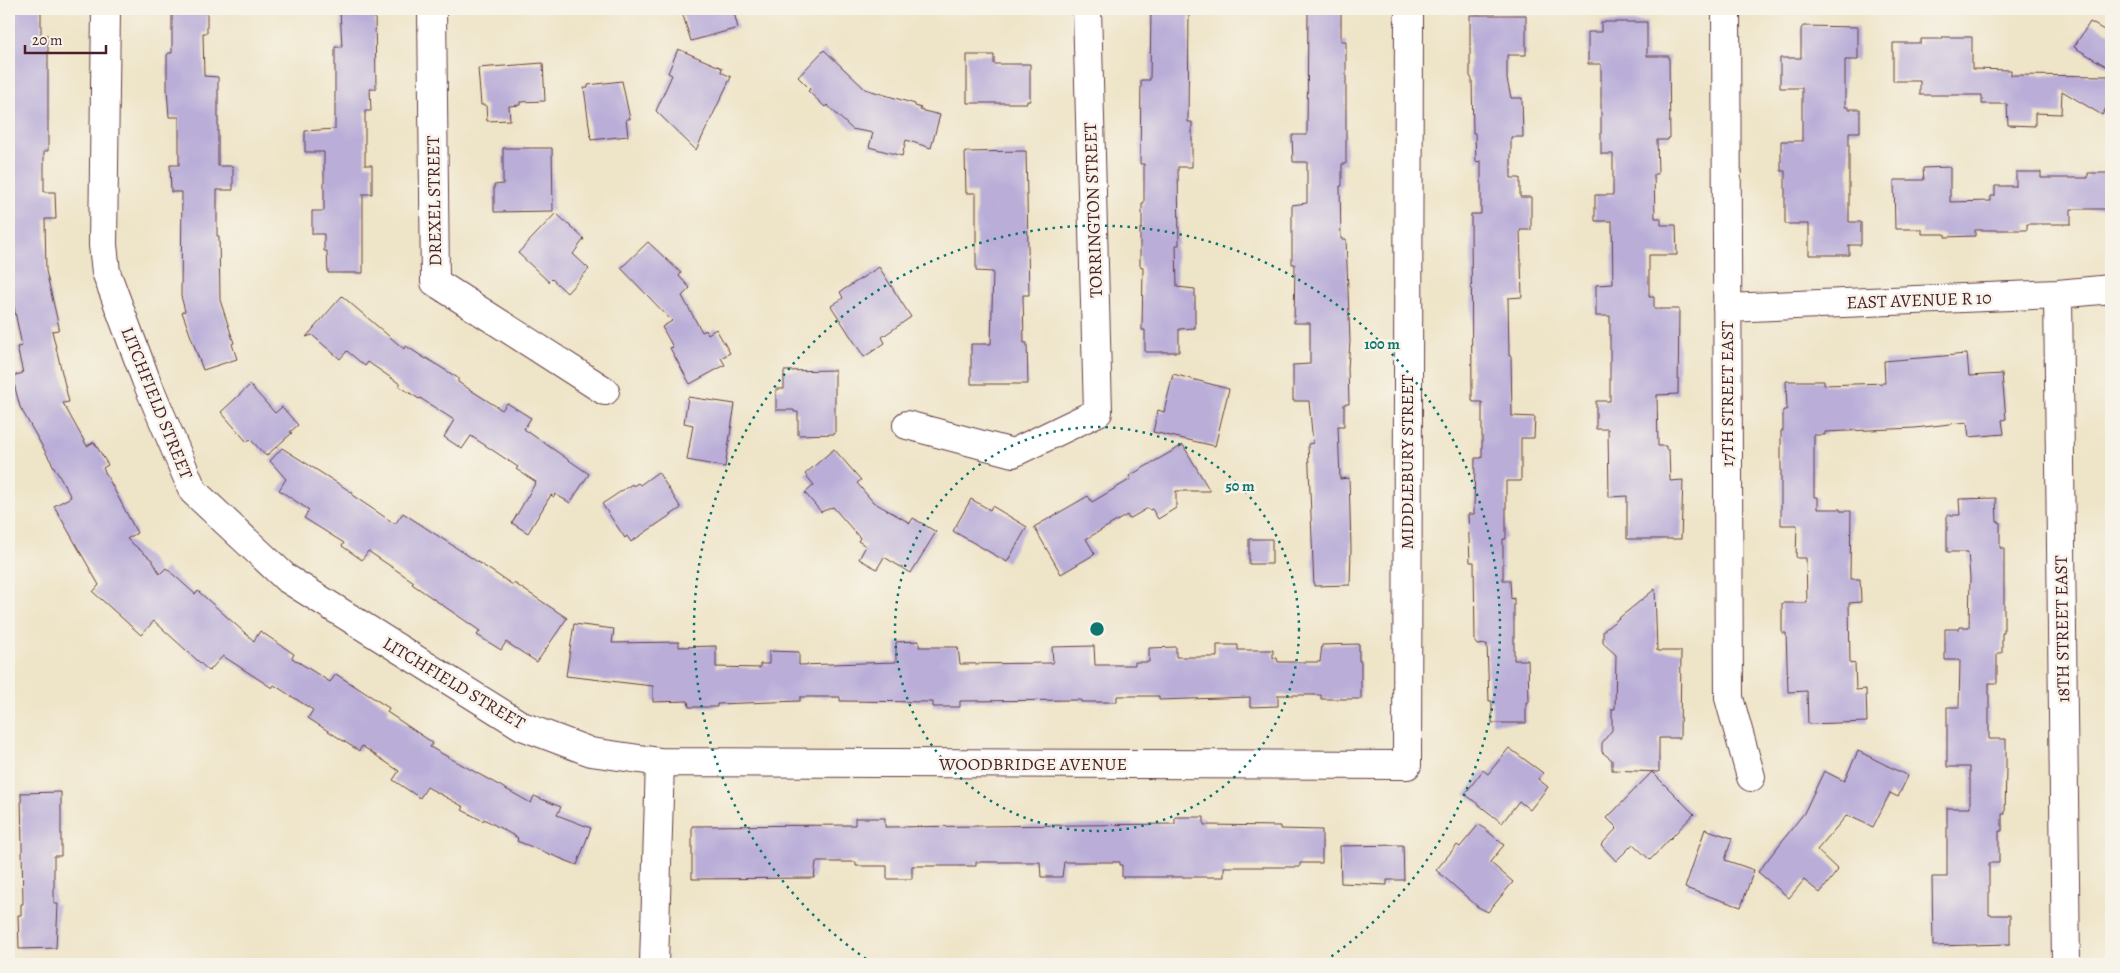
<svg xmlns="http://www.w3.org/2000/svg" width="2120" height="973" viewBox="0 0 2120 973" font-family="Alegreya,serif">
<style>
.building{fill:#baaed8}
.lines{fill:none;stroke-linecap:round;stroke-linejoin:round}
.street-casing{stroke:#633d42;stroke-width:30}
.street{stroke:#fff;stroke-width:28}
.ring{fill:none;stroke:#0f766e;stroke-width:2.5;stroke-dasharray:2.5 5}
.labels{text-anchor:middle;stroke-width:5;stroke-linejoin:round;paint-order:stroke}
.street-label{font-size:18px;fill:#4a1f2b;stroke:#f7f3e8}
.centre{fill:#0f766e;stroke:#f7f3e8;stroke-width:2.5}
.ring-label{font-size:15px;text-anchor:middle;font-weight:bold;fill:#0f766e;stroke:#f7f3e8;stroke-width:5;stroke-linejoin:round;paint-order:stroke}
</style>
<rect width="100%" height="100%" fill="#f7f3e8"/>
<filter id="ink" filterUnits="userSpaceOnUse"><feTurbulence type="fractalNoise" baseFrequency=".02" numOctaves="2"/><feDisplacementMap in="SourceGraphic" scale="10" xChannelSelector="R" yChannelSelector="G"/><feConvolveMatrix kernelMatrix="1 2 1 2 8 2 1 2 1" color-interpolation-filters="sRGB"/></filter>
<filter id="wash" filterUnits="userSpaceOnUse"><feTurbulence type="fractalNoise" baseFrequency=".0096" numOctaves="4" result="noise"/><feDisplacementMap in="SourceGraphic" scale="20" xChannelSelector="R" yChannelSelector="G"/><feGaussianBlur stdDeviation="1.12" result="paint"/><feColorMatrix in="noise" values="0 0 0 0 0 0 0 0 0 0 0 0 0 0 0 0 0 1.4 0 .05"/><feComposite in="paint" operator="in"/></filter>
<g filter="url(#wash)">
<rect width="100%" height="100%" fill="#eee4c7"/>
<g id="blocks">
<path class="building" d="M11,9H41V35H48V151H44V192H55L56,219H45L46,271L59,327L58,330L52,331L69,402L63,403L87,446L94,442L108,465L103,468L137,533L127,539L152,560L160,574L166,568L195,594L198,591L254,641L260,631L294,654L292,658L330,682L336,674L389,708L387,712L433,743L430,747L531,803L534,796L561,807L557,815L591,828L577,865L517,841L518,838L484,819L483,821L462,810L464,807L427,787L420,798L393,780L399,771L362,746L359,751L308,718L313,710L274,685L272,688L223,656L209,671L154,621L141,635L93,592L99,585L54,506L71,497L20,407L12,376L23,373L17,347L22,346L9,283V60L12,59Z
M172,9H207V33H203L204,76L218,77V166H233V190H217V236H219L220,300L234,343L232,344L237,359L203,370L182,312L185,311L181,296L182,192H171L170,165H179V117H169L167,89V55L169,53H172Z
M340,9H375L376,89H370L371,111H365V165H372V194H363V273H328L327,251H324V234H312V211H324V152H305V131L335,129V47H342Z
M681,9H733L738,28L691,41Z
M1151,9H1189L1188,122H1192V167H1178L1179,245H1176L1177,287L1195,289V328L1179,329V352H1145V330H1142L1143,267L1140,266V229H1142V204H1144V164H1140L1141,80H1150Z
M1308,9H1341V41H1346V164H1342V186H1340L1341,239H1346L1350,341L1348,368L1349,404H1344V426H1338L1340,479L1349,478L1351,548L1350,585L1314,586L1308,444L1313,443L1309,401H1293V365L1310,364V323H1294L1295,264H1292V205L1307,203V162H1293L1292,135H1307Z
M1470,15H1526V55H1507V79L1511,98H1522L1523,137H1511V178H1520V197H1531V230H1520L1522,297L1508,298L1509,356H1511L1512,416L1535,417L1534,438H1521V481H1506V539H1503V580H1510L1511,599L1514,598V660H1528L1529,702H1526V723H1492V701H1489L1487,644L1477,645L1475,642L1474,562H1470L1468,514H1474L1475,458H1482V402H1473L1472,400L1471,214H1481V161L1476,162L1475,133H1473L1472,79L1470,76Z
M1601,22H1647V56H1669L1670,138H1668V140H1657L1658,174H1654L1655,218H1661V225H1676L1677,255H1649V297H1654V309H1679L1678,394L1657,395L1658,446H1666V450H1669L1670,481L1683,480L1681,539H1627V496L1609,497L1608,429H1596V401H1610V316H1596V285L1613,284L1612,221H1595V195H1613V154H1601V64H1588V32H1601Z
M2090,22L2111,34V69L2074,47Z
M1803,26L1858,27V60H1845V107H1848V109H1860V132H1849V222H1861V245H1849V255H1809V224H1785V171H1781V141H1802V88H1780V58H1801V29Z
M1942,37H1972V69L2011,70V75L2111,76V99L2102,115L2062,91L2061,114L2035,113V126L2008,125L2007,104H1982V95H1920V81H1893V43H1921V39H1942Z
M678,49L722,68L721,72L731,77L696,150L656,111L672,75L668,73Z
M824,50L865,89L915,104V106L921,108L920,110L940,115L931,148L906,140L902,156L869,147L873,133L852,129L827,105L825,107L808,91L810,89L798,77Z
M967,55H994V64H1030V101H1027V103H967Z
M543,63L545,101L520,102V105L509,106L510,120L487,121L486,105H481L478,68Z
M622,81L630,119H626L628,136L591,140L584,88H588V85Z
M503,148H552L553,211L494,212V185L503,184Z
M1026,151L1029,295H1023L1024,343H1027L1028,384H971V344H991L993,272L976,271V193H966L965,152Z
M1950,167V202L1991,201V196H1995V186H2016V172H2041V178H2088V173H2111V209H2071V224H2027V230H1975V236L1945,237V234H1922V229H1895L1894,180H1924L1923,168Z
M556,213L584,239L573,254L589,269L567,293L552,279L549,282L518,253Z
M648,242L681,273L679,276L690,288L682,296L702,332L706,330L708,334L716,329L730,353L721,358L725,365L690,384L670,348L673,347L662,327L672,321L621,268Z
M879,267L911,317L882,337L885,343L864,357L831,306L843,298L840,292Z
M342,296L404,349L406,346L426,359V358L458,378V382L502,410L507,403L531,418L524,429L589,474L570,503L555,494L554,497L551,495L528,533L512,523L536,482L516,469L518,467L471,436L462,449L444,437L454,420L420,398L419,399L399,386L400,384L368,362L365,366L347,351L340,359L312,335L306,337Z
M1967,354L1969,376L2002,374L2006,419L2002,420L2004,434L1969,437L1967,422L1915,428L1825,432V435H1814V497H1818V509H1840V511H1851L1850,576V579H1860L1861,602L1849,603L1850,664L1855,663L1856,690L1866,689L1867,722L1808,724L1807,691L1788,692L1786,633H1782V603H1807L1806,558H1797L1796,556L1797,525H1781V431H1783V410H1787L1786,381H1824V385L1885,383L1884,361Z
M835,370V434L798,435V412H794V410H776V389H784V371Z
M1173,374L1229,389L1215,446L1153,432L1158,410L1164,412Z
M250,385L275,413L282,407L298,425L290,432L292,433L266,456L250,439L247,442L221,412Z
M688,397L735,404L725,467L687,460L693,425L684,423Z
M1183,445L1210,491H1176V508L1158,519L1152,509L1150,510L1148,508L1129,519L1127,515L1086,539L1095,554L1061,574L1034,527L1088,496L1092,502L1131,479L1129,476Z
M282,448L353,493L352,495L395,524L403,513L513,585L514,583L567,618L537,662L506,642L501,650L477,635L480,631L412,584L414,582L368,551L362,560L342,546L344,543L304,518L309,510L279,490L286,479L270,461Z
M834,449L861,480L857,483L873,502L910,523L913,518L936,532L911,573L884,557L877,569L859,559L866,546L858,541L860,538L833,507L821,512L805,493L814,485L805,474Z
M658,472L681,508L631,542L627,536L625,538L602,504L632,484L633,486L638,483L640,485Z
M1996,498L1997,522H2000V548H2004V633H2002V653H1997V683H1989V739H2006V768L2005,814H2002V831H1999V863H1989V915H2010V944L1933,946L1932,877H1947V808H1970V767H1947V707H1959L1960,660H1945V629H1960V627H1969L1970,577L1968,552H1947V515H1960L1959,499Z
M971,499L990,510L992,506L1027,527L1007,562L953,531Z
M1249,539H1272V564H1249Z
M1655,589L1657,651H1681L1680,738H1659V772L1612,770V760L1602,752V743L1612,730V709H1615L1616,655L1603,643V631Z
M574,624L614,629L612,643L679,642V647L716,646V667L760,668V664H769V651L799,652V665L896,662V642L919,641V647H958L960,664L1053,663L1052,647L1094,646L1095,665H1135V662H1149V648L1176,647V657H1217V645H1238V650H1273V658H1277L1278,662H1320L1322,645L1359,644V661H1361V699H1321V695H1278V706L1250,707V697L1159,700V696H1117V701L1115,702H1081V700L960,701V707H933V702L840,701V697H800V701L717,704V707H689L688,701L653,702V686L566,676Z
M1509,748L1543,773L1538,779L1548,787L1530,810L1519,801L1502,823L1465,794L1483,770L1488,774Z
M1858,751L1908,776L1898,797L1890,793L1873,827L1847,815L1817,850L1838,870L1820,893L1804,880L1789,898L1758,872L1804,813L1824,771L1844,781Z
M1652,772L1694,814L1650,860L1633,844L1616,861L1601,845L1617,828L1607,818Z
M61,792V856H54V904H58L56,948L19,949L18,915H21V904H23L21,793Z
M1175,817H1204V825L1280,826V829L1322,830V863H1300V867H1224V877H1122V865H1120V862H1064L1062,877H1041L1040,862H976V866H912V879H887V866H856V862H816L814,878L692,879V826L855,825V818H885V827L1175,824Z
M1479,824L1504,845L1490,862L1513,882L1488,912L1478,907L1436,870L1457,845L1460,847Z
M1705,829L1732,838L1725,860L1754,870L1741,907L1685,888Z
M1403,845L1404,880H1387V885L1341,883L1340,846Z"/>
</g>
</g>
<g filter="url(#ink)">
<use href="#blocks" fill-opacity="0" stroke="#633d42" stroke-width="1"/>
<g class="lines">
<defs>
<path id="street" d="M106,9L103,245L106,272L146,380L193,491L286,578L522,726L591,752L660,762L1407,765L1409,9
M432,9L435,282L605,391
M1726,9L1729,698L1751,777
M2058,294L2066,964
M1727,308L2058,294L2111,289
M907,425L1013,453L1098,412L1087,9
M654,964L660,762"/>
</defs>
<use href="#street" class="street-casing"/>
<use href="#street" class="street"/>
</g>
</g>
<g class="ring">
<circle cx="1097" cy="629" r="202"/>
<path d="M872 963A403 403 0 1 1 1322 963"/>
</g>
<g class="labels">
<g class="street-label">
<text transform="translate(434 201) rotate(-91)" y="6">DREXEL STREET</text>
<text transform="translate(1093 210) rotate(-92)" y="6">TORRINGTON STREET</text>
<text transform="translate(1919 300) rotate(-2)" y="6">EAST AVENUE R 10</text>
<text transform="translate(1727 394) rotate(-90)" y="6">17TH STREET EAST</text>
<text transform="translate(157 403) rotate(68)" y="6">LITCHFIELD STREET</text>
<text transform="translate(1407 462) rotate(-90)" y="6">MIDDLEBURY STREET</text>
<text transform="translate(2062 629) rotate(-91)" y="6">18TH STREET EAST</text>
<text transform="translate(454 683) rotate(31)" y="6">LITCHFIELD STREET</text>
<text x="1033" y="770">WOODBRIDGE AVENUE</text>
</g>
</g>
<circle cx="1097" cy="629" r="8" class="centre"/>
<g class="ring-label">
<text x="1382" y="349">100 m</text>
<text x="1240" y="491">50 m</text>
</g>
<rect width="2120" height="973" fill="none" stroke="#f7f3e8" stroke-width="30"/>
<path d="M25 45v8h81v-8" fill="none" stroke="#4a1f2b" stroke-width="2.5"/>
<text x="32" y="45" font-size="15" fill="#4a1f2b" stroke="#f7f3e8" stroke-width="4" paint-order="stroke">20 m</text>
</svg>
